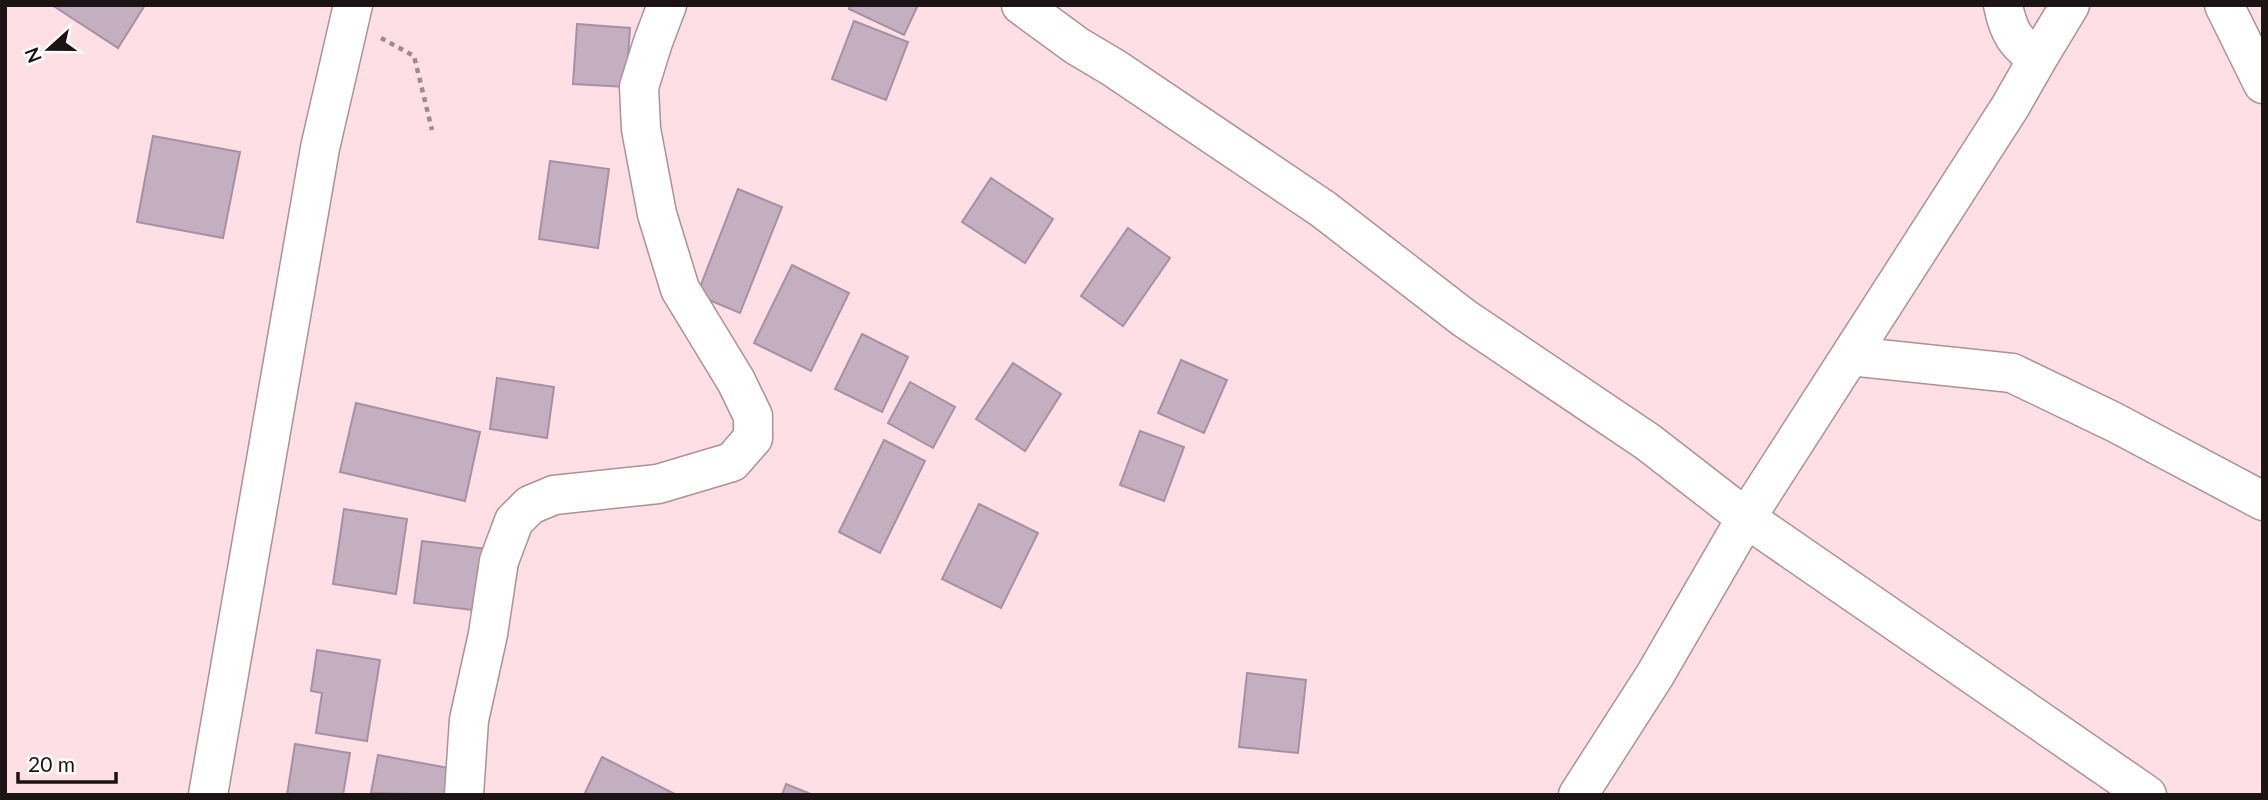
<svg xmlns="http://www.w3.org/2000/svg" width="2268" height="800" viewBox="0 0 2268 800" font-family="Lato,sans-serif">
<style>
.building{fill:#c3afc0;stroke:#a591a3;stroke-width:2}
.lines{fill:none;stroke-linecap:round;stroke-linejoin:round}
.street-casing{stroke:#ac9197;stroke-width:41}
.secondary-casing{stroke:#ac9197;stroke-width:41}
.path{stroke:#9f8a8e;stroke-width:4.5;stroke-dasharray:5 5;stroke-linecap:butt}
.street{stroke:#fff;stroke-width:38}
.secondary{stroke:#fff;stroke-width:38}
</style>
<rect width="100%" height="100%" fill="#fddfe5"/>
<path class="building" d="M52,5H145L118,48Z
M850,5H918L904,35L849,9Z
M854,21L908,42L886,100L832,79Z
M577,24L630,28L626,87L573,84Z
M153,136L240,152L223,238L137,222Z
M550,161L609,169L598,248L539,239Z
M991,178L1053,219L1025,263L962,222Z
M738,189L782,207L740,313L697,295Z
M1128,228L1170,258L1123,326L1081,296Z
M792,265L849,293L811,371L754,343Z
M862,334L908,357L882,412L835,389Z
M1181,360L1227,380L1204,433L1158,413Z
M1013,363L1061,394L1025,451L976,419Z
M497,378L554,387L547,438L490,429Z
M910,382L955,407L933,448L888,423Z
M356,403L480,432L465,501L340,472Z
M1140,431L1184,447L1164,501L1120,485Z
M884,440L925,461L880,553L839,532Z
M979,504L1038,533L1001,608L942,579Z
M344,509L407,519L396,594L333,584Z
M422,541L488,549L480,611L414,603Z
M317,650L380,660L367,741L316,733L322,693L311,691Z
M1247,673L1306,680L1298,753L1239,747Z
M295,744L350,753L343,795H287Z
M378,755L454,769L450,795L371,793Z
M602,757L675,794V795H584Z
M786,784L813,795H782Z"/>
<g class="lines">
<defs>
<path id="street" d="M1021,5L1077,46L1114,68L1323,209L1464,318L1648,442L1746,518L2147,795
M2224,5L2263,84
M2038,58L2070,5
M1850,356L2012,373L2114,422L2263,501
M464,795L469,720L488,634L499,561L514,521L530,505L554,495L658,484L732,462L753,438V416L736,381L680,289L657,214L641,129L639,87L653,42L667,5
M1578,795L1655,675L1746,518L2010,107L2038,58C2016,45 2008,31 2003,5"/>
<path id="secondary" d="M208,795L320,148L353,5"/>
</defs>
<use href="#street" class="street-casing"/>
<use href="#secondary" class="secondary-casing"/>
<path class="path" d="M381,38L414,56L432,130"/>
<use href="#street" class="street"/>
<use href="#secondary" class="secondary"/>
</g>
<rect width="2268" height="800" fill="none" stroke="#1c1315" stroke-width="14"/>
<g transform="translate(49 49) rotate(249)" stroke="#ffffff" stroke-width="5" paint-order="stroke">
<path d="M0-5L12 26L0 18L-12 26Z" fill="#1c1315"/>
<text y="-10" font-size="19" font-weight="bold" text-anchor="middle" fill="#1c1315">N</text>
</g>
<path d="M18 772v10h98v-10" fill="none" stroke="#1c1315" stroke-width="3.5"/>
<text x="28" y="772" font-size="21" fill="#1c1315" stroke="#ffffff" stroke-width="5" paint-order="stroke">20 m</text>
</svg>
